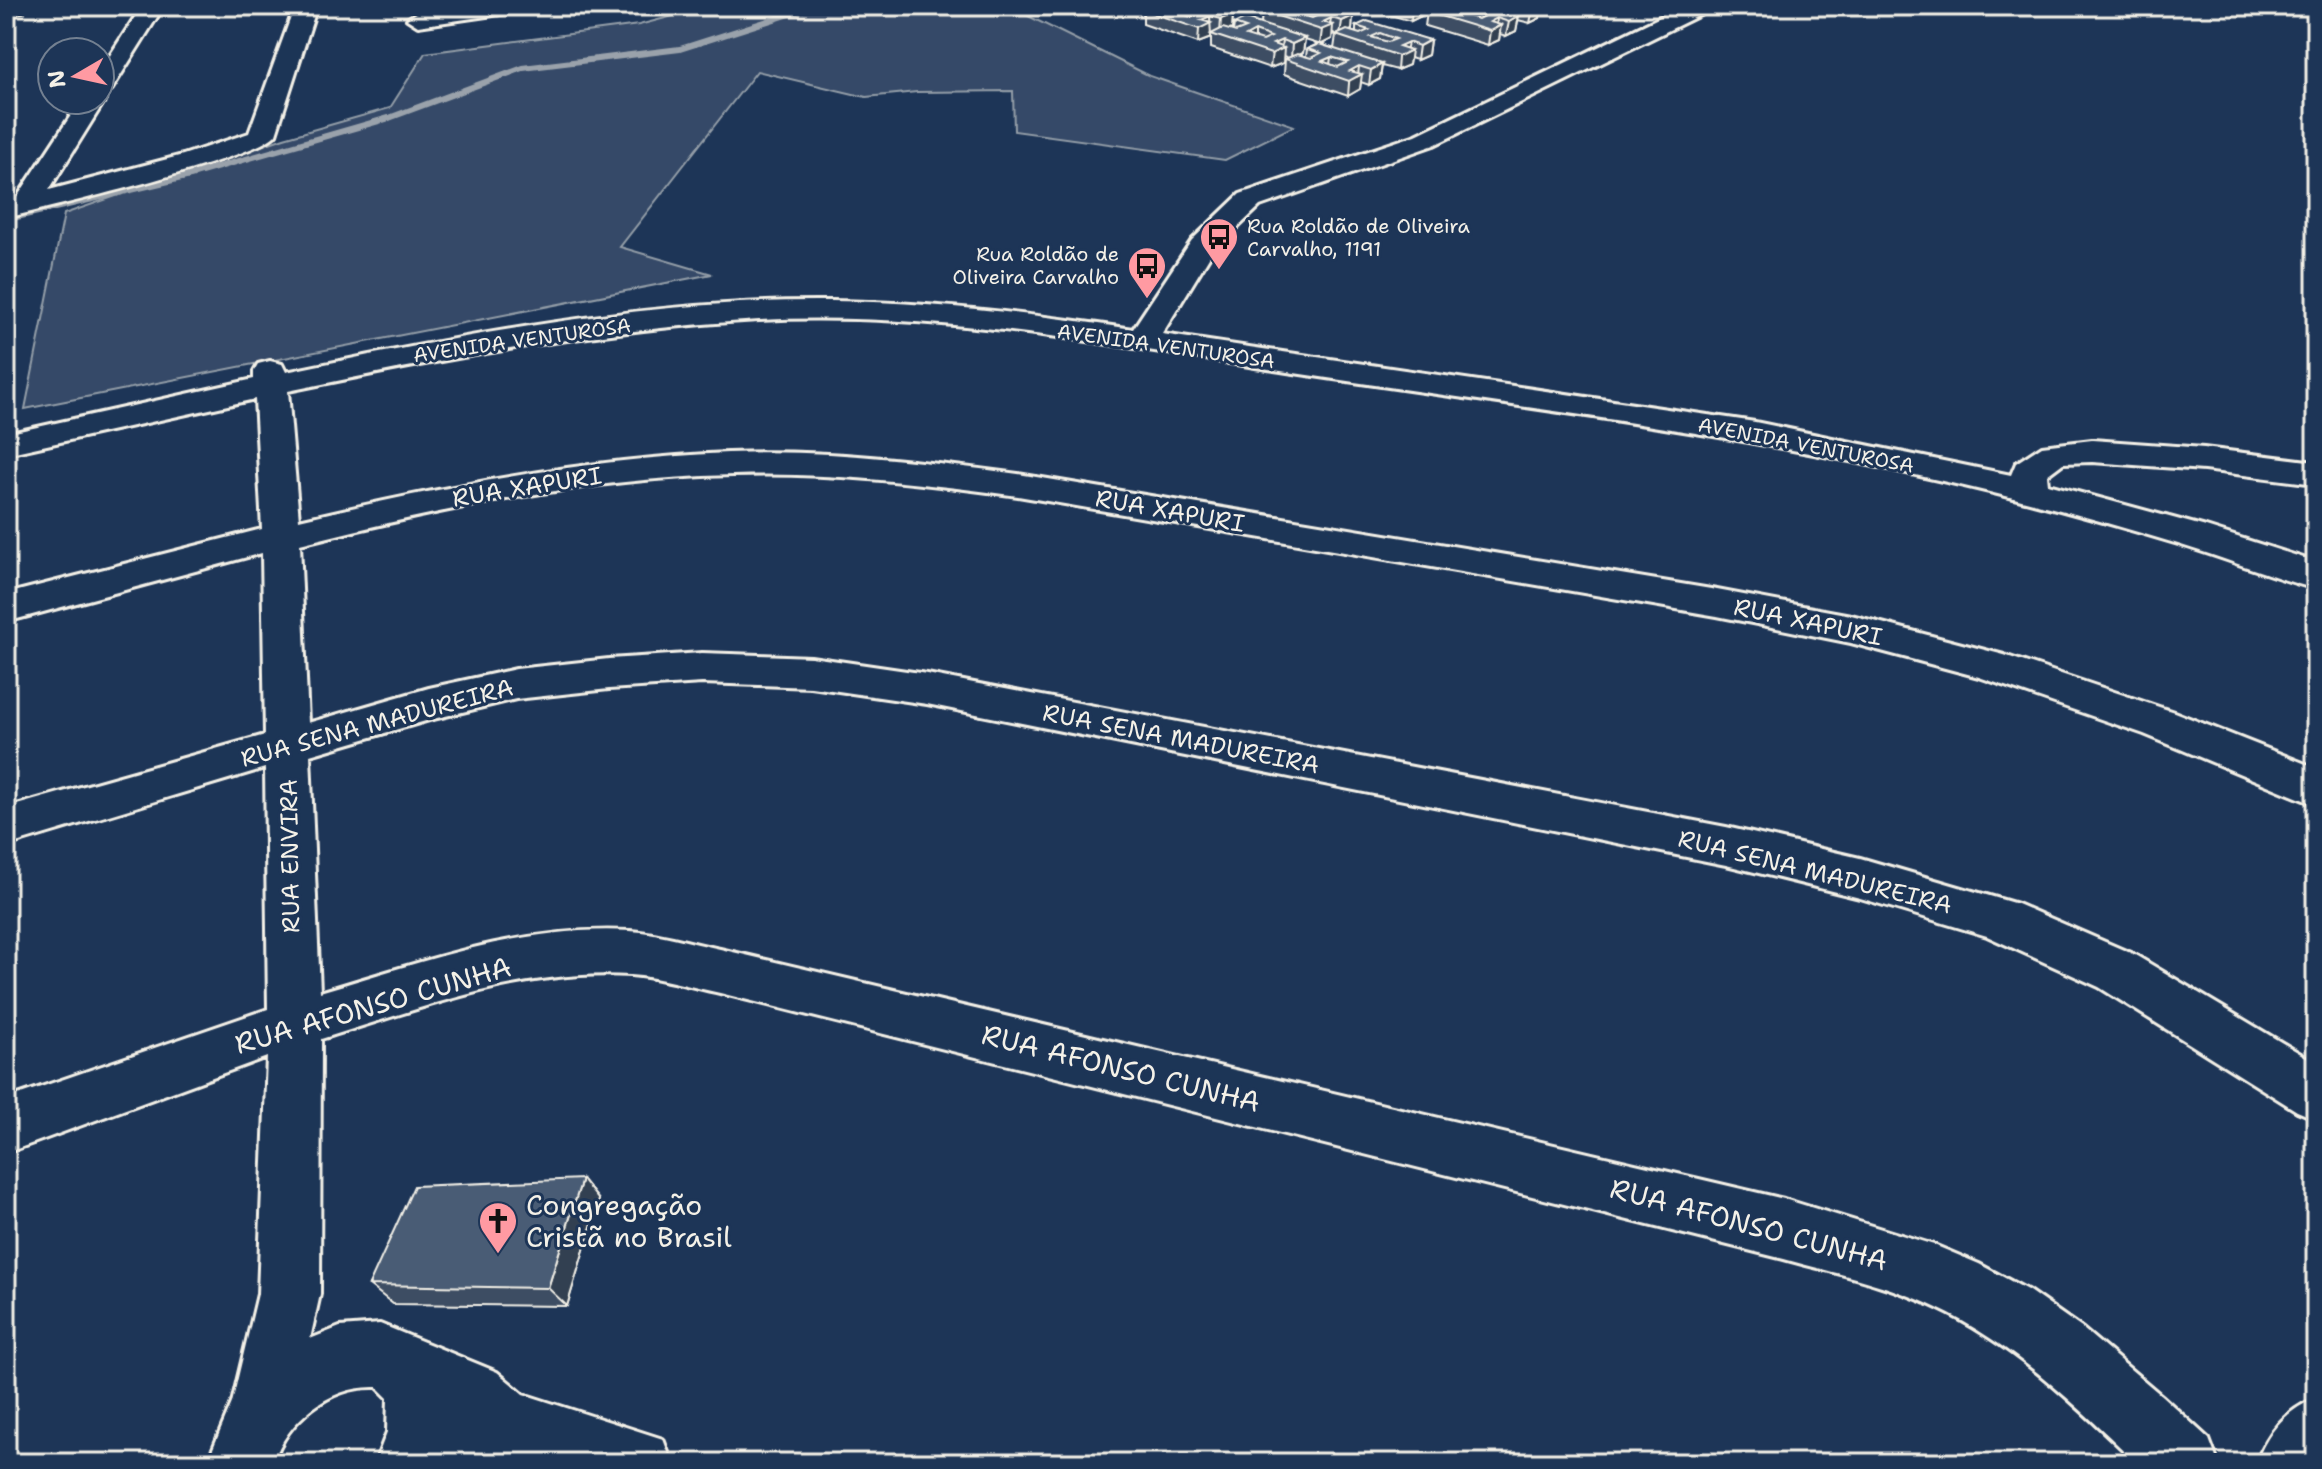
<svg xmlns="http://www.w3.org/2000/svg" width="2322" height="1469" viewBox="0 0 2322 1469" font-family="'Shantell Sans',sans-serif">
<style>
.green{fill:#354a67;stroke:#949ea8;stroke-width:2}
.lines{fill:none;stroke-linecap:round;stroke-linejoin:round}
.stream-far1{stroke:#9aa2ab;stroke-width:6}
.stream{stroke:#9aa2ab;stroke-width:7}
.minor-casing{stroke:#f4f1e8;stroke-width:6}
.minor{fill:#1d3557;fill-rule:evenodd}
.wall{fill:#3e4e64;stroke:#f4f1e8;stroke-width:2;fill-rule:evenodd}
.shaded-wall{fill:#324051;stroke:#f4f1e8;stroke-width:2}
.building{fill:#485b74;stroke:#f4f1e8;stroke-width:2;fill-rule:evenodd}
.labels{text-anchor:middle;stroke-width:6;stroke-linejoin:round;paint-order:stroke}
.far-poi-label{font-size:20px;fill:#f4f1e8;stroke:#1d3557;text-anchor:start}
.far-street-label{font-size:20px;fill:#f4f1e8;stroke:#1d3557}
.street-label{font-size:24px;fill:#f4f1e8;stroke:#1d3557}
.near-street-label{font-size:28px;fill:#f4f1e8;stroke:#1d3557}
.near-poi-label{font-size:28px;fill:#f4f1e8;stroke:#1d3557;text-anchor:start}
</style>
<rect width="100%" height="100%" fill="#1d3557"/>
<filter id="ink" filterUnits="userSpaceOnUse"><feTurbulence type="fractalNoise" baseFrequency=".0125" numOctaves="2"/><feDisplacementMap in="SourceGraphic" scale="16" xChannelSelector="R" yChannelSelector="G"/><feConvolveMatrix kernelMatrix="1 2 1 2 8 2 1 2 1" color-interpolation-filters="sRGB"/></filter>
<g filter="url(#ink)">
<path class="green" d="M711,6H1008L1150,76L1294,126L1225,160L1014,131L1013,91L917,92L866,97L757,71L620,247L712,274L25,409L64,214L284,138L390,108L425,53L639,25Z"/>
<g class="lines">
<path class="stream-far1" d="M184,177L389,118L523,68L680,49L815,6"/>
<path class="stream" d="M6,219L192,175"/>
<defs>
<path id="minor" d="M6,6H26L23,11L6,13Z
M142,6H164L112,89L102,96L105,100L49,190L183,155L249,133L295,6H317L276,134C259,158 47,208 6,218V202L16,199L81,100H100V71Z
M466,6H525L514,12L418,26L407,19L418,12Z
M1683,6H1711L1708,11L1434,145L1260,206L1212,252L1162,334L1755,422L2011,475L2016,463L2042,446L2092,440L2204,448L2316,462V484L2204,470L2092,462L2063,463L2047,475L2048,484L2206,527L2316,562V589C2269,576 2224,558 2178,544C2099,520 2019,498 1938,480C1725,431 1509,406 1294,373C1117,346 939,311 759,320C600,329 443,359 288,391L299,520C440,487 583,459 728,453C825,449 922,461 1018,474L1717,590L1851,615L2004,655L2174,712L2316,768V805L2144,734L1979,677L1851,643L1717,616L1018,496C923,483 828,472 733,475C586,478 442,509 300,544L308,723L429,688L516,669L609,659L702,653L811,657L927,674L1726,827L1860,858L2017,904L2135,955L2316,1063V1119L2297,1111L2099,987L1987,936L1860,898L1726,865L927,704L811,687L702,683L609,689L516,699L429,720L310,755L320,992C421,962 523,925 630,931C660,933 691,943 720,949L1784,1199L1934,1245L1979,1264L2029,1291L2083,1329L2162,1396L2209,1439L2218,1463H2137C2076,1405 2013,1343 1935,1307C1888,1284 1834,1273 1784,1259L720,993C691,987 660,977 630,975C523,968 422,1008 321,1039L320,1294L310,1339L340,1327L380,1324L497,1372L523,1394L663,1439L672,1463H534L505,1454L481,1463H375L387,1432L388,1398L377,1387C331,1385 287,1419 273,1463H207L232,1403L258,1294L267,1057L6,1153V1099L268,1009L265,768L6,846V808L265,735L262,553L6,622V594L262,529L255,399L6,454V434L254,379V371L258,364L270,361L282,364L286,372C465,335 648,299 832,301C933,302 1034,314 1133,329L1192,240L1240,194L1416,135Z
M2316,1398V1463H2256C2269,1431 2284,1412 2316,1398Z"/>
</defs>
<use href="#minor" class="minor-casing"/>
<use href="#minor" class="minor"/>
</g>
<path class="wall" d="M1165,6H1281L1279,8L1283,9V6H1321L1353,16L1352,30L1350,31L1356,33V26L1430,40L1428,55L1417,60L1410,58L1409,65L1397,70L1382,66L1380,79L1369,85L1361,82L1360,89L1348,96L1284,74L1285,59L1289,58L1283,56V63L1270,68L1211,48V38L1198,43L1143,24V10L1165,8ZM1262,10H1264L1262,11L1261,24L1250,21L1261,16ZM1233,16L1245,19L1234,24L1233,32L1229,30L1232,29ZM1333,33L1338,35H1336L1334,49L1321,44L1332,39ZM1305,40L1318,44L1307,49L1306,57L1300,55L1303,53Z
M1360,6H1439V8L1445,9V6H1557V9L1547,14L1541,12L1540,18L1530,23L1518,20L1516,31L1506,36L1500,34L1499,40L1488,45L1425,26L1427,12L1422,10L1421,16L1411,21Z
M582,1179L599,1200L567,1306L393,1304L369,1285Z"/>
<path class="shaded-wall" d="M1252,6H1262L1261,16L1249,21L1250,7Z
M1412,6H1423L1421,16L1411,21Z
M1538,6H1542L1540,18L1530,23L1533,9Z
M1549,6H1557V9L1547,14Z
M1186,8V22L1177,12Z
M1233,14L1232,29L1220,34L1221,19Z
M1210,16L1211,38L1198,43L1199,29L1201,20Z
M1353,16L1352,30L1340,35L1342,21Z
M1519,16L1516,31L1506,36L1509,22Z
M1331,18L1330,26L1333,25L1332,39L1320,45L1323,22Z
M1497,18L1496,28L1501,25L1499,40L1488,45L1490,31V22Z
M1255,31V46L1246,36Z
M1305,38L1303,53L1291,58L1292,44Z
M1282,40L1281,49L1284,48L1283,63L1270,68L1273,44Z
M1430,40L1428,55L1417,60L1419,46Z
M1408,42L1406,52L1411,50L1409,65L1397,70L1399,46Z
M1331,57L1329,72L1322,61Z
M1382,64L1380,79L1369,85L1371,70Z
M1359,66L1358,76L1362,74L1360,89L1348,96L1350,71Z
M582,1179L599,1200L567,1306L548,1288Z"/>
<path class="building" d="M1153,6H1158L1167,9L1174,6H1207L1233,14L1221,19L1210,16L1201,20L1211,23L1199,29L1143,10ZM1186,8L1201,13L1191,17L1177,12Z
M1294,6H1321L1353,16L1342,21L1331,18L1323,22L1333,25L1321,30L1262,11L1274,7L1286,10L1296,6ZM1305,9L1321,14L1312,18L1296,13Z
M1456,6H1483L1519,16L1509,22L1497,18L1490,22L1501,25L1490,31L1427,12L1437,7L1450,11L1459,7ZM1469,10L1486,15L1478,19L1462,14Z
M1523,6H1538L1533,9Z
M1245,19L1305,38L1292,44L1282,40L1273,44L1284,48L1271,54L1211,34L1223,28L1236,32L1246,28L1234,24ZM1255,31L1271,37L1262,41L1246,36Z
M1367,21L1430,40L1419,46L1408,42L1399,46L1411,50L1399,56L1336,35L1347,30L1360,34L1369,30L1356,26ZM1380,33L1396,39L1388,42L1371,37Z
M1319,44L1382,64L1371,70L1359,66L1350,71L1362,74L1349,81L1285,59L1297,54L1311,58L1321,53L1307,49ZM1331,57L1348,62L1338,67L1322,61Z
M582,1179L548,1288L369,1285L414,1186Z"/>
</g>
<defs>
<symbol id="bus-pin" viewBox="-11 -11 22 30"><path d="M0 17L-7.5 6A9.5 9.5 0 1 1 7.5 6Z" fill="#ff9aa2" stroke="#1d3557"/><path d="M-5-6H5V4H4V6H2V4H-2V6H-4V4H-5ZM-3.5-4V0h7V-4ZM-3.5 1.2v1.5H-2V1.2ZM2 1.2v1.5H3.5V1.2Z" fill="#111"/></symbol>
<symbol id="church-pin" viewBox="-11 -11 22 30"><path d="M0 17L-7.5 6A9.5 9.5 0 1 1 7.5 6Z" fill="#ff9aa2" stroke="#1d3557"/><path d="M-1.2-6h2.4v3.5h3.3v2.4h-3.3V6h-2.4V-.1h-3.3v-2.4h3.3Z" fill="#111"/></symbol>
</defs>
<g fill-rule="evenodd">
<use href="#bus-pin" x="1197" y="215" width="44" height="60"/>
<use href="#bus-pin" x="1125" y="244" width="44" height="60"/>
<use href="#church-pin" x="476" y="1199" width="44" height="60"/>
</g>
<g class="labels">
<g class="far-poi-label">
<text x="1247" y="233">Rua Roldão de Oliveira<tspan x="1247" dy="23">Carvalho, 1191</tspan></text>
<text x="1119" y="261" text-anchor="end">Rua Roldão de<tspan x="1119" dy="23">Oliveira Carvalho</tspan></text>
</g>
<g class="far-street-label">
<text transform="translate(522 340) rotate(-8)" y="7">AVENIDA VENTUROSA</text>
<text transform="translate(1166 346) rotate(8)" y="7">AVENIDA VENTUROSA</text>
<text transform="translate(1806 445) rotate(11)" y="7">AVENIDA VENTUROSA</text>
</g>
<g class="street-label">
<text transform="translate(527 487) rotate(-9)" y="8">RUA XAPURI</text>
<text transform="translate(1170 511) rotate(10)" y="8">RUA XAPURI</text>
<text transform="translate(1808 622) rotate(12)" y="8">RUA XAPURI</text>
<text transform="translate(377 723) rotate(-15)" y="8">RUA SENA MADUREIRA</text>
<text transform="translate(1181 739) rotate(11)" y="8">RUA SENA MADUREIRA</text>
<text transform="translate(290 856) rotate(-91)" y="8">RUA ENVIRA</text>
<text transform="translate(1815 872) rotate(14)" y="8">RUA SENA MADUREIRA</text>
</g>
<g class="near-street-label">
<text transform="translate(373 1005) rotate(-16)" y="10">RUA AFONSO CUNHA</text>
<text transform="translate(1121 1068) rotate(14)" y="10">RUA AFONSO CUNHA</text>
<text transform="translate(1749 1224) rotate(15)" y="10">RUA AFONSO CUNHA</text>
</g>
<g class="near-poi-label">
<text x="526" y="1215">Congregação<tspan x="526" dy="32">Cristã no Brasil</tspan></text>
</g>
</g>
<rect width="2322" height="1469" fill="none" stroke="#1d3557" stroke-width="32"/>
<rect x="16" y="16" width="2290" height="1437" fill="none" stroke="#f4f1e8" stroke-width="3" filter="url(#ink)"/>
<g transform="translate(76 76) rotate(261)"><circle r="38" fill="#1d3557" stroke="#738091" stroke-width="2"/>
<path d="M0-6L14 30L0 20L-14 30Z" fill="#ff9aa2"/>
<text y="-12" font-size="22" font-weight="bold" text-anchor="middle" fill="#f4f1e8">N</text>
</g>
</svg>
